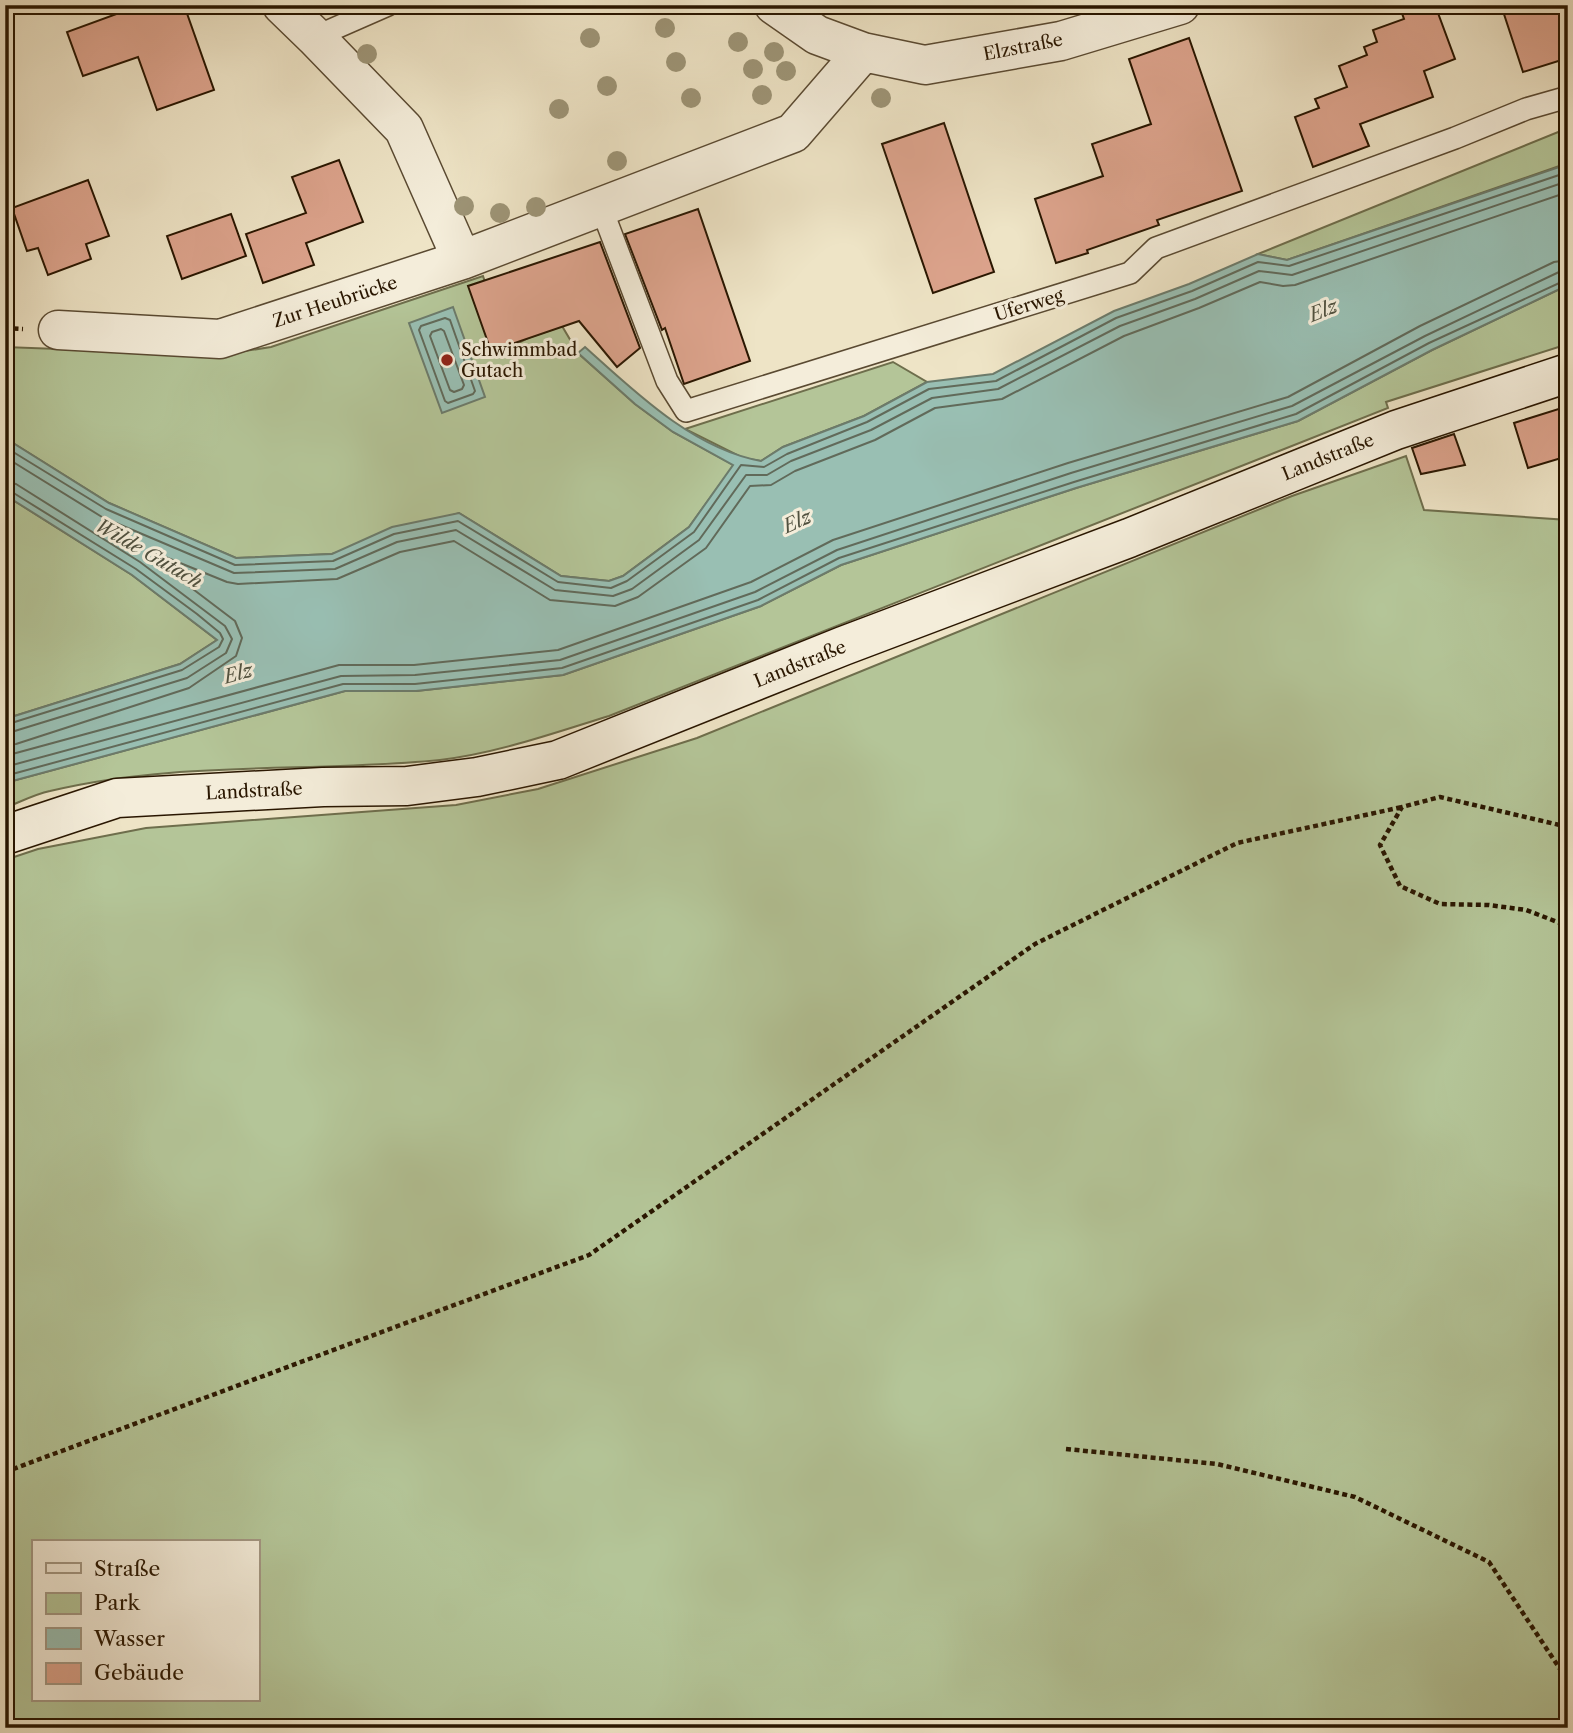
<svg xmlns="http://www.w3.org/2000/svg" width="1573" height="1733" viewBox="0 0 1573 1733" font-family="'Libre Caslon Text',serif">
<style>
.green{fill:#b4c598;stroke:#6e6e4c;stroke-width:2;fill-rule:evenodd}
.water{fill:#99bfb3;stroke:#6c7b6b;stroke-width:2}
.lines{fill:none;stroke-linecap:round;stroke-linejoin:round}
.shore{stroke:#616a5a;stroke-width:2}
.building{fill:#dca38c;stroke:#291600;stroke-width:2}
.lane-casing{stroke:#5a4a32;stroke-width:24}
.street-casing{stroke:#5a4a32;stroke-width:41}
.secondary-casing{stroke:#291600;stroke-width:41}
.path{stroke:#291600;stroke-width:4.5;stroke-dasharray:5 3.5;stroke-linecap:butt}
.lane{stroke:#f4edda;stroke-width:21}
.street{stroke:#f4edda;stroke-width:38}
.secondary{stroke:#f4edda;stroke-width:38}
.tree{fill:#9d9476}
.poi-dot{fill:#8f2418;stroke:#f4edda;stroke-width:2.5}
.labels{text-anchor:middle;stroke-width:6;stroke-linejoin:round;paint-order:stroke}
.street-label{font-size:18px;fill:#291600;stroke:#f4edda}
.poi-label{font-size:18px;fill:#291600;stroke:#f4edda;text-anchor:start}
.water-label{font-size:19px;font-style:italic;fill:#50513f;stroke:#f4edda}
</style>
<rect width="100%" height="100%" fill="#eee4c6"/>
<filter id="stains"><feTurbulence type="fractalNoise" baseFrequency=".00286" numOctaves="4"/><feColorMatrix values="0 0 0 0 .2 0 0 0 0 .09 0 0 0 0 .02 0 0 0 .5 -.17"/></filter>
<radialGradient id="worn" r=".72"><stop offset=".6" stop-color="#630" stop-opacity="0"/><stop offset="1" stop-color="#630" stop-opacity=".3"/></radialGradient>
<path class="green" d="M1568,128V163L1287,260L1258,254Z
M483,276L507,349L528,338L562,326L578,353L635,404L673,432L734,465L689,527L623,576L609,581L561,576L459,513L332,554L236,558L109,503L5,438V347L219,355L271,347Z
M1568,285V344L1386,402L1388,408L609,716C554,733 498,753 440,760C310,773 178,760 50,791C35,794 20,802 5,808V783L345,691H416L563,675L761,606L841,565L1076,488L1298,421L1432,350Z
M893,362L927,382L864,416L783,447L761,461L743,458L685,429Z
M1406,456L1424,510L1568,520V1728H5V860L38,849L146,828L456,805L538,789L697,738L1292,496ZM33,1542H257V1700H33Z
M5,495L132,575L217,640L180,664L5,719Z"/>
<path class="water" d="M1568,164V285L1432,350L1298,421L1076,488L841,565L761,606L563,675L416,691H345L5,783V719L180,664L217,640L132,575L5,495V438L109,503L236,558L332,554L392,527L459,513L561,576L609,581L623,576L689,527L733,465L673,432L635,404L578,353L585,347C634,391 693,449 761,461L783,447L864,416L927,382L993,374L1114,311L1189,284L1258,254L1287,260Z
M453,307L485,397L442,413L409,323Z"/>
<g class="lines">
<path class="shore" d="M445,318L450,320L475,391L473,394L448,403L445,401L419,330L421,326Z
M441,329L444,331L464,385L462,389L454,392L450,390L430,336L432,332Z
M5,447L106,509L235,565L333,561L394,534L458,521L558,582L611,588L627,581L694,532L741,465L764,467L787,454L867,422L929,389L996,381L1116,318L1192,291L1258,262L1289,266L1568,172
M5,457L102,517L234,573L335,569L397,542L456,530L555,590L613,596L632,589L699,540L746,475H767L791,461L871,430L932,398L998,389L1120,326L1195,299L1259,271L1292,275L1568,181
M5,482L16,484L140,562L225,626L232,639L226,653L187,678L5,734
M5,491L12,492L136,569L197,614L220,633L223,639L219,647L182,670L5,725
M5,745L16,744L189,688L236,656L242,638L235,621L152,558L153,552L227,582L238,584L337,579L400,552L454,541L550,600L615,606L638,597L706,548L750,486L771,485L795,471L875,440L935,408L1002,399L1124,336L1199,308L1260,282L1283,286L1295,285L1568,192
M5,756L339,665H414L558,650L751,582L833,540L1068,463L1288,397L1420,326L1554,262L1568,260
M5,767L341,676L415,675L560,660L755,592L837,550L1071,473L1292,406L1425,336L1559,272L1568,270
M5,776L343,684H415L562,668L758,600L839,558L1074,482L1296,414L1429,343L1568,279"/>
</g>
<path class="building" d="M141,5H184L214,90L157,110L138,57L83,76L67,32Z
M1399,5H1435L1455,59L1424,71L1433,97L1360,124L1369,146L1313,167L1295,117L1319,108L1315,99L1347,87L1339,66L1367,55L1364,47L1377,42L1373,30L1404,19Z
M1501,5H1568V58L1523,72Z
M1189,38L1242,191L1157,220L1159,225L1087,250L1088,253L1056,263L1035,199L1103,176L1092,144L1151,124L1129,59Z
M944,123L994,272L933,293L882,144Z
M339,160L363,222L306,243L314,265L263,283L246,234L306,213L292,177Z
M88,180L109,236L86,244L91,259L48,275L38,248L27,251L12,208Z
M698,209L750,361L684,384L665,328L662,330L625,234Z
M231,214L246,256L182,279L167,236Z
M600,242L640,348L617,367L579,321L491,351L468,286Z
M1568,406V456L1528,468L1514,423Z
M1454,434L1465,465L1421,474L1412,448Z"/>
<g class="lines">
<defs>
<path id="lane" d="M315,37L388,5
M601,207L667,381L686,411L1130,273L1156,248L1455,138L1526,109L1568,97"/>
<path id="street" d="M282,5L315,37L404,129L462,260
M774,5L817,35L863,52L925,65L1061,41L1180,5
M58,330L220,339L462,260L793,133L863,52"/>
<path id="secondary" d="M5,835L117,798L323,787L407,786L477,777L558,760L843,646L1129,538L1396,430L1568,373"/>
</defs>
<use href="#lane" class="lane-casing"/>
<use href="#street" class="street-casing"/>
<use href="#secondary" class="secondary-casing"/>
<path class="path" d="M5,328L23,329
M1568,827L1440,797L1402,807L1380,845L1400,886L1440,904L1489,905L1526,910L1568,926
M1066,1449L1217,1464L1355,1497L1489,1562L1568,1681
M5,1472L589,1255L1035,944L1237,843L1402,807"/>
<use href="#lane" class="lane"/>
<use href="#street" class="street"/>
<use href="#secondary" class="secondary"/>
</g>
<g class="tree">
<circle cx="665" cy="28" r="10"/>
<circle cx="590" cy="38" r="10"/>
<circle cx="738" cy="42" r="10"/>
<circle cx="774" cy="52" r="10"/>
<circle cx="367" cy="54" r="10"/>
<circle cx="676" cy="62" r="10"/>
<circle cx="753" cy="69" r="10"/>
<circle cx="786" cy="71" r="10"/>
<circle cx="607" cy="86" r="10"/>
<circle cx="762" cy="95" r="10"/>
<circle cx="691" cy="98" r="10"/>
<circle cx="881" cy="98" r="10"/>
<circle cx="559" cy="109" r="10"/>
<circle cx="617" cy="161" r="10"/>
<circle cx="464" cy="206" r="10"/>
<circle cx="536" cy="207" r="10"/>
<circle cx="500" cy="213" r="10"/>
</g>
<circle class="poi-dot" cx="447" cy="360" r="7"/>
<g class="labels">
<g class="street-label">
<text transform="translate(1023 47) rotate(-11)" y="6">Elzstraße</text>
<text transform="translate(335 302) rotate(-18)" y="6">Zur Heubrücke</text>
<text transform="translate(1029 305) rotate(-17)" y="6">Uferweg</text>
<text transform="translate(1328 457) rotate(-22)" y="6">Landstraße</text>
<text transform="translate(800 664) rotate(-22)" y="6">Landstraße</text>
<text transform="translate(254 791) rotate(-3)" y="6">Landstraße</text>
</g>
<g class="poi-label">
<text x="461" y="356">Schwimmbad<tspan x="461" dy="21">Gutach</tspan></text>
</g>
<g class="water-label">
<text transform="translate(1323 310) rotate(-22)" y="7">Elz</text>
<text transform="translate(797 521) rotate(-25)" y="7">Elz</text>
<text transform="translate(149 553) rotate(30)" y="7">Wilde Gutach</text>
<text transform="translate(238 673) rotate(-16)" y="7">Elz</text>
</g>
</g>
<rect width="1573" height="1733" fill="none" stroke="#eee4c6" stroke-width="28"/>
<rect x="7" y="7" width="1559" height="1719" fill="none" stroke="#291600" stroke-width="3.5"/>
<rect x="14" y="14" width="1545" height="1705" fill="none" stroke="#291600" stroke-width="2"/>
<rect x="32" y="1540" width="228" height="161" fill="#f4edda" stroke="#a39783" stroke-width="2"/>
<rect x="46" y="1563" width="35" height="10" fill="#f4edda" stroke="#a39783" stroke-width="2"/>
<text x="94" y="1576" font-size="21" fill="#291600">Straße</text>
<rect x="46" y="1593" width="35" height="21" fill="#b4c598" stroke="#a39783" stroke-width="2"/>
<text x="94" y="1610" font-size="21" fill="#291600">Park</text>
<rect x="46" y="1628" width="35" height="21" fill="#99bfb3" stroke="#a39783" stroke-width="2"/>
<text x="94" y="1646" font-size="21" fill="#291600">Wasser</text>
<rect x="46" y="1663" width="35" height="21" fill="#dca38c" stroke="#a39783" stroke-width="2"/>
<text x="94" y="1680" font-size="21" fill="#291600">Gebäude</text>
<rect width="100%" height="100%" filter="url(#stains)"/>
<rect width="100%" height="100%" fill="url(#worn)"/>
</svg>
